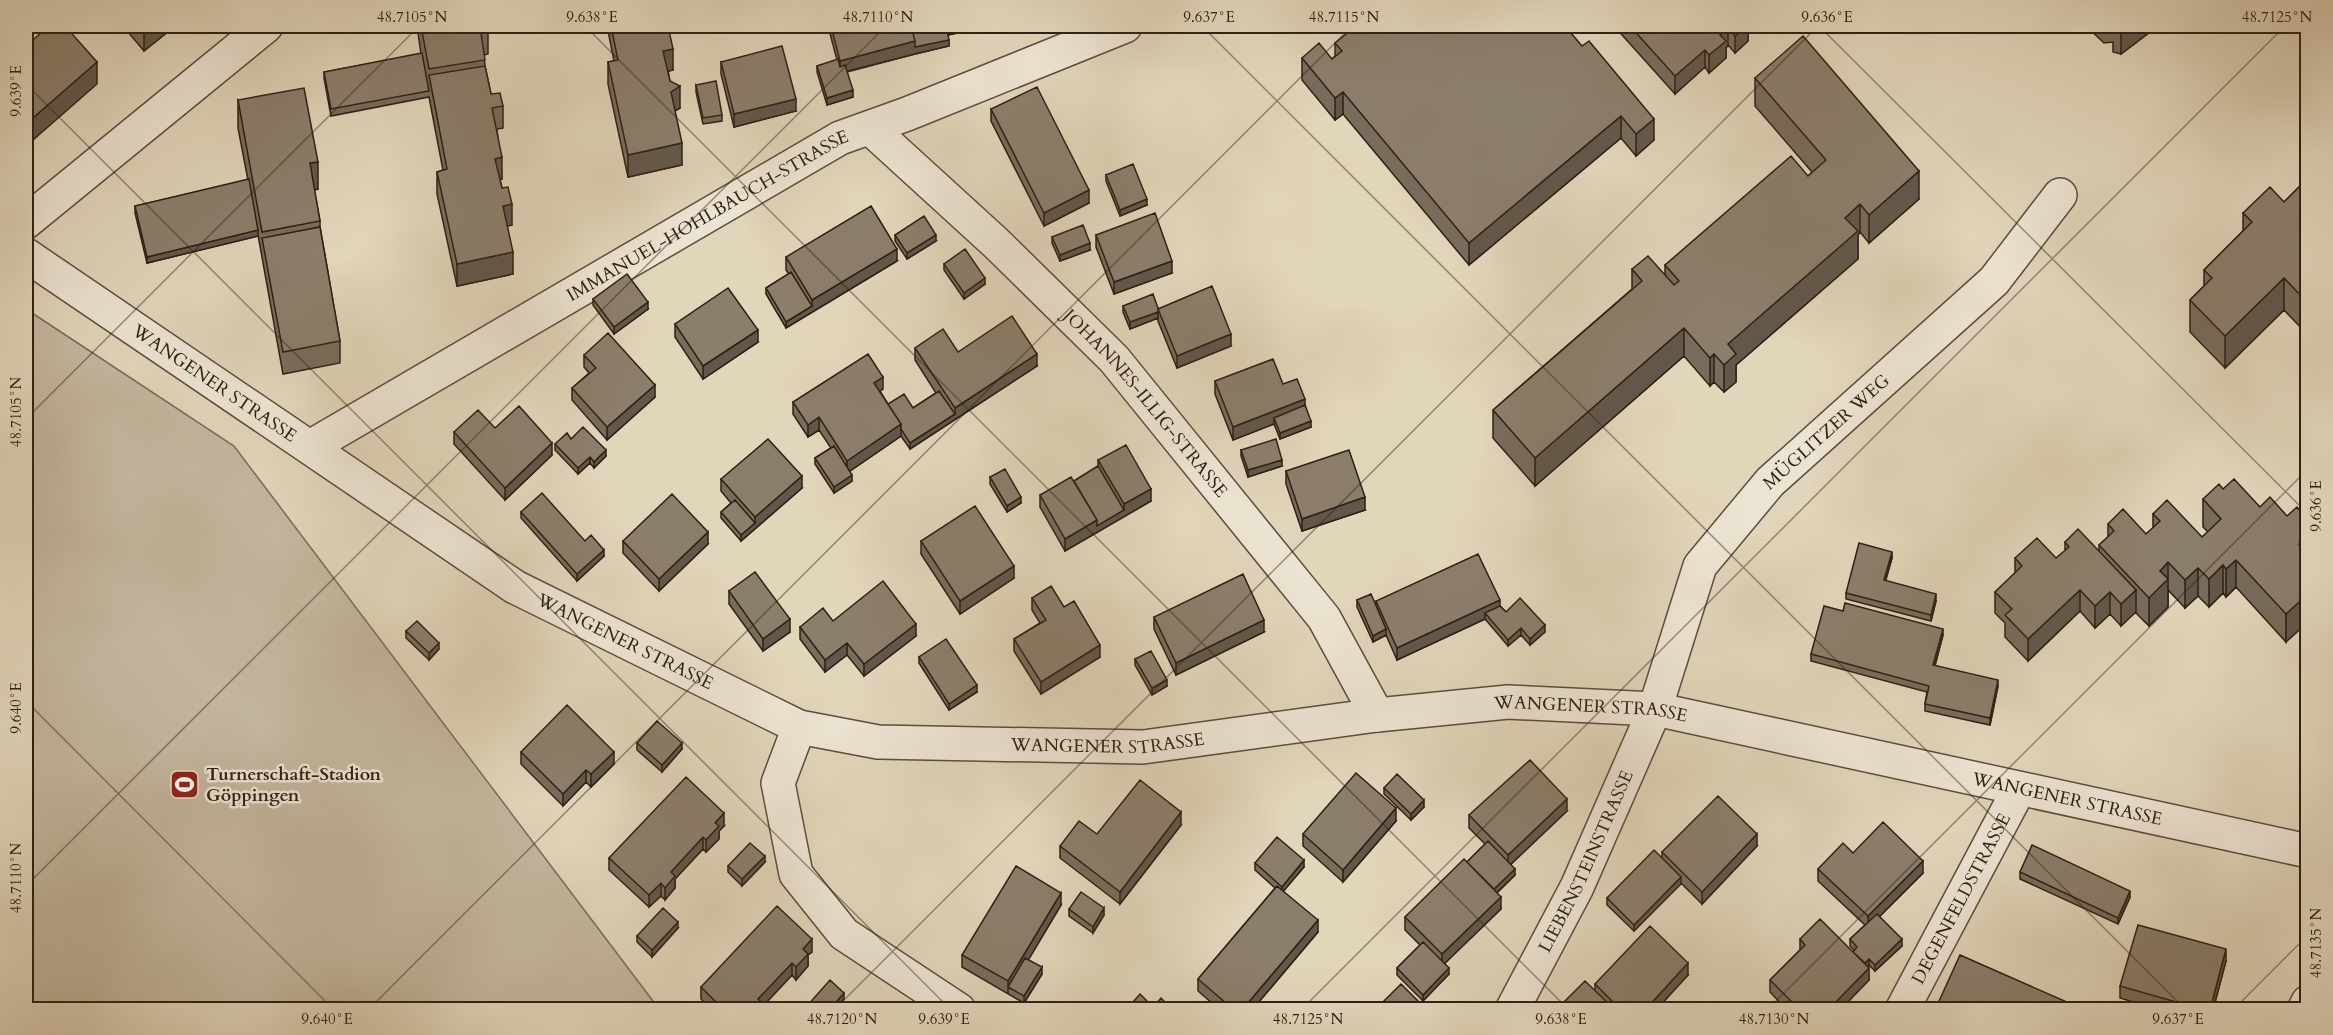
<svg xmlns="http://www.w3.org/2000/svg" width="2333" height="1035" viewBox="0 0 2333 1035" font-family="Cardo,serif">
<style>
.green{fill:#c3b69e;stroke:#786b5a;stroke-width:1.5}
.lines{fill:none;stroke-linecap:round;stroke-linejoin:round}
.minor-casing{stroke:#5b4d3e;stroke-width:36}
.minor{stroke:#ece4d2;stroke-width:33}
.wall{fill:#786c5c;stroke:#2e2015;stroke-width:1.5}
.shaded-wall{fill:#61584b;stroke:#2e2015;stroke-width:1.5}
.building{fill:#8b7e6b;stroke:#2e2015;stroke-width:1.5}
.ticks{fill:none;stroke:#2e2015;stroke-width:1.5;stroke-opacity:0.45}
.labels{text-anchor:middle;stroke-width:5;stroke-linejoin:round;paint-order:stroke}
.street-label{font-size:18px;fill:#2e2015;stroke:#ece4d2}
.poi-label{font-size:18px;font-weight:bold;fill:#2e2015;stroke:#ece4d2;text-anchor:start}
.neatline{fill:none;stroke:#2e2015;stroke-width:2}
.ticks-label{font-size:15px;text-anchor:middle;fill:#2e2015}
</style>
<rect width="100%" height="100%" fill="#e1d5ba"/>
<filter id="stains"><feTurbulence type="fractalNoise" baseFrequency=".00333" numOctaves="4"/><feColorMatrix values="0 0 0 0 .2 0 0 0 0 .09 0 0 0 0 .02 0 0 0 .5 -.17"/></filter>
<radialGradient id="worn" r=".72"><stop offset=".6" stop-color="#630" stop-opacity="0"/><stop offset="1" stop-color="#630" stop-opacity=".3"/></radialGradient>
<path class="green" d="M26,309L234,446L659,1009H26Z"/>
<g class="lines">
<defs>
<g id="minor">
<path id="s1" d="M870,128L996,243L1114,359L1324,618L1377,715"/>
<path d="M26,222L266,26"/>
<path id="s2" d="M26,255L515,587L799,727L878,742L1143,747L1377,715L1508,702L1655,709L2308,851"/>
<path id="s3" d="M310,447L840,138L907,114L1125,26"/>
<path d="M799,727L778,783L796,874L844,934L959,1010"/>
<path id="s4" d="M1512,1010L1577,887L1655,709L1700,566L1770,482L1994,281L2060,195"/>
<path id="s5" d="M1902,1010L2019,789"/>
<path d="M2304,1010L2308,1002"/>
</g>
</defs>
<use href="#minor" class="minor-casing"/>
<use href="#minor" class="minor"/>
</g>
<path class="wall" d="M123,26H175L144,51Z
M417,26H488V54L484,55L485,66L491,94L503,106V128L497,129L502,179L500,180L512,225L507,226L513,274L457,286L437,194V172L443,170L429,97L331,116L324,78V72L421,54Z
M607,26H668L673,70L668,71L670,81L680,108L675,111L682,165L628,177L608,84V62L614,61Z
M828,26H992L948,35L949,46L915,54L847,72L853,97L827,105L817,72V66L837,60Z
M1565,26L1654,140L1636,156L1621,138L1469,265L1343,114L1335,120L1302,80V58L1332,59L1335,56V43Z
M1614,26H1748V41L1735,53L1728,45L1726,48V58L1709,73L1705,67L1675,94Z
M2007,26H2021L2013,32Z
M2086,26H2158L2121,54L2113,52V42L2104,43Z
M2303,26H2307V49L2303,44Z
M721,62L796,111L734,127L721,74Z
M1755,78L1919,199L1869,243L1860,232L1858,235V259L1736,365V382L1724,392L1714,382L1710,386L1684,356L1535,486L1493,438V410L1632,289V269L1665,275V265L1808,176L1812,172L1755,106Z
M696,85L722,115V121L703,124L696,92Z
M238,100L318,189L314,190L320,221V227L340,341V363L283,374L258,235V236L147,263L135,213V206L248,180L238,128Z
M991,109L1089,203L1044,226L991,121Z
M1106,175L1147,205L1120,216L1106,181Z
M2307,179V334L2284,310L2225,368L2190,332V300L2204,286V270L2243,231V213L2284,202Z
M895,235L936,241L907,259L895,241Z
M1096,235L1172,273L1114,294L1096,247Z
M1052,237L1090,250L1060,261L1052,243Z
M786,257L897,261L786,328L766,294V288L789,274L786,270Z
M944,264L985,284L964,299L944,270Z
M593,299L648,309L614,334L593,305Z
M1123,306L1158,309L1231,346L1177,368L1158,321V318L1130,329L1123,312Z
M675,324L758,342L703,379L675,337Z
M915,348L958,352L1037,366L910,449L901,436L850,471L852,481L834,493L815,464V458L831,448L819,430L808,437L793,414V402L883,389L880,391L888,404L913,408L936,393L915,360Z
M584,355L655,397L607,440L572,400V388L589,373L584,367Z
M1215,381L1283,384L1305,405L1311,427L1280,439L1274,424L1233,440L1215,394Z
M495,428L552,455L505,500L454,444V432Z
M571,439L606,456L594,468L590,463L578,474L555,450V444Z
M1241,450L1282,466L1248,477L1241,456Z
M1098,460L1151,501L1065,551L1040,507V495L1074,481L1098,466Z
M1286,471L1365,510L1302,531L1286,484Z
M990,477L1021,503L1007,512L990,484Z
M721,479L802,488L741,541L721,518V512L731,503L721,491Z
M2223,489L2260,507L2287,516L2286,642L2236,587L2226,597L2223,593L2209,607L2198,596L2185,608L2168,590V607L2149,626L2135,612L2121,626L2110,614L2095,628L2080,611L2028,661L2005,637V623L1995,613V592L2015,573V558H2056L2065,551V542L2099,551V545L2108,537V524L2146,534L2153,528V514L2202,537L2208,532L2203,527V499Z
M521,512L585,541L604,556L577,581L521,518Z
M623,541L708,544L659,591L623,553Z
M921,541L1014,578L960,614L921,554Z
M1892,558L1885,581L1936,601L1931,621L1846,599V593Z
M729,591L790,632L763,651L729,604Z
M1032,598L1064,607L1100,657L1041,694L1014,651V639L1040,623L1032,610Z
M1357,600L1376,607V601L1500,606L1506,612L1545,632L1530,645L1521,635L1508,646L1485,619L1397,660L1386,635L1373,642L1357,607Z
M1154,617L1264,632L1176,675L1154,629Z
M833,621L916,636L864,676L847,655L825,672L800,639V627Z
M406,631L439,649L429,660L406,638Z
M1943,635L1935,666L1998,686L1990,725L1925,711V704L1927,692L1811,661V654Z
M919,657L977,692L949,710L919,663Z
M1135,659L1167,686L1152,695L1135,665Z
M637,743L682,749L662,772L637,750Z
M521,752L614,764L591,787L586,782L563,806L521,764Z
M1384,788L1424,807L1411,820L1384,794Z
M1567,811L1511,864L1515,875L1497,893L1501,909L1445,963L1449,974L1423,1001L1397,975V968L1420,945L1405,930V917L1467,862L1485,844L1469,828V815Z
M1396,821L1343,882L1303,846V834Z
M1181,825L1120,904L1060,858V846L1097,834Z
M724,826L719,831V839L706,852L703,849L675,879V888L665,900L661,896L649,907L609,870V858Z
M1757,846L1702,904L1681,883L1634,931L1607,905V898L1662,858V852Z
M1853,853L1923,873L1879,917L1902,946L1875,971L1869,965L1868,966L1869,980L1840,1010H1787L1770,992V980L1800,950V939L1853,952L1854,950L1850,946V939L1865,925L1818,881V869Z
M765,862L742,886L728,872V866Z
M1255,863L1304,867L1283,891L1318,932L1252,1010H1220L1198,991V979L1275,888L1255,870Z
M2020,872L2130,897L2118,924L2020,879Z
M1061,905L1028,960L1042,974L1024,1003L962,967V955Z
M1069,909L1104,915L1093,933L1069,916Z
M678,928L652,957L637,942V936Z
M812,952L808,955V966L796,980L792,975L763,1006V1010H711L701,999V987Z
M2226,961L2213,1010H2160L2120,998V986Z
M1688,975L1656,1010H1556L1595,991V984Z
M1381,1004L1427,1010H1381Z"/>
<path class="shaded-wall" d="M148,26H175L144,51V29Z
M947,26H992L947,35Z
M1747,26H1748V41L1735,53V36Z
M2013,26H2021L2013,32Z
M2123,26H2158L2121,54V27Z
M1728,28V45L1726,48V58L1709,73V55L1720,35Z
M949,40V46L915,54L840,73V61L915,41Z
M673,49V70L663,73V51Z
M1705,50V67L1675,94V76Z
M97,62V84L26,146V124Z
M680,86V108L671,113V92Z
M853,90V97L827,105V98Z
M1343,92V114L1335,120V98Z
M796,99V111L734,127V114Z
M1621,116V138L1469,265V243Z
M1654,119V140L1636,156V134Z
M682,143V165L628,177V155Z
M502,157V179L495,181V159Z
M318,162V189L310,191V163Z
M1919,171V199L1869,243V215Z
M1089,190V203L1044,226V213Z
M1147,199V205L1120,216V210Z
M512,204V225L503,227V206Z
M1860,204V232L1858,235V259L1736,365V382L1724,392V365L1728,344L1845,218Z
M258,230V236L147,263V257Z
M936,235V241L907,259V253Z
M1090,243V250L1060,261V255Z
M897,249V261L786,328V322L812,306V300Z
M513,252V274L457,286V264Z
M1172,261V273L1114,294V282Z
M985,278V284L964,299V293Z
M2284,278V310L2225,368V336Z
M648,302V309L614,334V327Z
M1158,312V318L1130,329V322Z
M1684,328V356L1535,486V458Z
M758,330V342L703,379V366Z
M1231,334V346L1177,368V356Z
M1037,354V366L910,449V443L955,414V408Z
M1714,354V382L1710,386V358Z
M883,377V389L874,395V383Z
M655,385V397L607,440V427Z
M1305,399V412L1274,418V424L1233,440V427Z
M819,417V430L808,437V425Z
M1311,421V427L1280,439V433Z
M901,424V436L847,473V461Z
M552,443V455L505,500V488Z
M606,450V456L594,468V462Z
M590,457V463L578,474V468Z
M1282,460V466L1248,477V470Z
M852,475V481L834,493V487Z
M802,476V488L741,541V535L755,523V517Z
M1151,489V501L1065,551V539L1097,520L1124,510V504Z
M1021,497V503L1007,512V506Z
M1365,497V510L1302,531V519Z
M708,532V544L659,591V579Z
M2307,536V564L2299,544Z
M604,550V556L577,581V574Z
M1892,552V558L1884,587V580Z
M2236,560V587L2226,597V569Z
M2168,562V607L2149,626V598L2160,571Z
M2223,565V593L2209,607V579Z
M1014,566V578L960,614V601Z
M2198,568V596L2185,608V580Z
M2307,583V623L2286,642V614L2303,587Z
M2080,590V611L2028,661V639Z
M2136,590V612L2121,626V604Z
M2110,592V614L2095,628V606Z
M1936,594V601L1931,621V615Z
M1500,600V612L1485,613V619L1397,660V648Z
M790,619V632L763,651V639Z
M1264,620V632L1176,675V663Z
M916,624V636L864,676V664Z
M1545,625V632L1530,645V639Z
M1521,628V635L1508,646V640Z
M1386,629V635L1373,642V636Z
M1943,629V635L1933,672V665Z
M439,643V649L429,660V653Z
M847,643V655L825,672V660Z
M1100,645V657L1041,694V682Z
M1167,680V686L1152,695V688Z
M1998,680V686L1990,725V718Z
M977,685V692L949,710V704Z
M682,743V749L662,772V765Z
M614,752V764L591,787V774Z
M586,770V782L563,806V794Z
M1567,799V811L1508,867V855Z
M1424,800V807L1411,820V814Z
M1396,808V821L1343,882V870Z
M1181,812V825L1120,904V892Z
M724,813V826L719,831V839L706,852V840L715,823Z
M1757,834V846L1702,904V892Z
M703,837V849L675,879V888L665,900V888L671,872Z
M765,856V862L742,886V879Z
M1304,860V867L1282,893V887Z
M1923,861V873L1868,928V916Z
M1515,869V875L1491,898V892Z
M1681,877V884L1634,931V925Z
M661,883V896L649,907V895Z
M2130,891V897L2118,924V918Z
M1061,893V905L1011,989L1008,987V993V981Z
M1501,897V909L1442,966V954Z
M1104,908V915L1093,933V927Z
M1318,920V932L1252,1010H1242Z
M678,922V928L652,957V950Z
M812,939V952L808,955V966L796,980V967L803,949Z
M1902,939V946L1875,971V965Z
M2226,949V961L2213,1010H2210Z
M1869,959V965L1862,972V966Z
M792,963V975L763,1006V1010H758V999Z
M1688,963V975L1656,1010H1645Z
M1042,967V974L1024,1003V996Z
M1449,968V974L1423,1001V995Z
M1869,968V980L1840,1010H1828Z
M844,993V999L834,1010H829Z"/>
<path class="building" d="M49,26H65L97,62L26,124V46Z
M141,26H148L144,29Z
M421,26H488L480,27L485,60L429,69Z
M611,26H668L673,49L663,51L670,81L680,86L671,92L682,143L628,155L608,62L618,60Z
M831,26H911L915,41L840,61Z
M911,26H946L949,40L915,47V41Z
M1356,26H1565L1582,46L1589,41L1654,119L1636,134L1621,116L1469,243L1343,92L1335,98L1302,58L1319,43L1332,59L1342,51L1335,43Z
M1630,26H1747L1735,36L1728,28L1720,35L1726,41L1709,55L1705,50L1675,76Z
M1803,36L1919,171L1869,215L1860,204L1845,218L1858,231L1728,344L1736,354L1724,365L1714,354L1710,358L1684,328L1535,458L1493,410L1642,281L1632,269L1648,256L1674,285L1679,281L1665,265L1791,156L1808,176L1826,160L1755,78Z
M782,46L796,99L734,114L721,62Z
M422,53L429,91L331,109L324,72Z
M838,59L840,67L845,65L853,90L827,98L817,66Z
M485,66L491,94L500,93L503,106L492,108L502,157L495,159L502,188L508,187L512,204L503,206L513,252L457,264L437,172L447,169L429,75Z
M716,81L722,115L703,118L696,85Z
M1037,87L1089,190L1044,213L991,109Z
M304,88L318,162L310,163L320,221L262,232L238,100Z
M1133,164L1147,199L1120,210L1106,175Z
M249,179L258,230L147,257L135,206Z
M2307,179V302L2284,278L2225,336L2190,300L2212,278L2204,270L2252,222L2243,213L2270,187L2284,202Z
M871,206L897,249L812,300L786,257Z
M1155,213L1172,261L1114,282L1096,235Z
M924,216L936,235L907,253L895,235Z
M1083,225L1090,243L1060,255L1052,237Z
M320,227L340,341L283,352L262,238Z
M965,249L985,278L964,293L944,264Z
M791,272L812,306L786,322L766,288Z
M627,274L648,302L614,327L593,299Z
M1212,286L1231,334L1177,356L1158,309Z
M728,288L758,330L703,366L675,324Z
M1153,294L1159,311L1158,309V312L1130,322L1123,306Z
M1012,316L1037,354L955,408L915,348L943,329L958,352Z
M608,333L655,385L607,427L572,388L596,368L584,355Z
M868,354L883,377L874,383L901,424L847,461L819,417L808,425L793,402Z
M1273,359L1283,384L1297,379L1305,399L1233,427L1215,381Z
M939,391L955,414L910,443L901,429V424L888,404L904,394L913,408Z
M1305,405L1311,421L1280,433L1274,418Z
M519,406L552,443L505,488L454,432L478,410L495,428Z
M583,427L606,450L594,462L590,457L578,468L555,444L567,433L571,439Z
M768,439L802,476L755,517L721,479Z
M1276,439L1282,460L1248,470L1241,450Z
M1126,445L1151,489L1124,504L1098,460Z
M834,446L852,475L834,487L815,458Z
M1349,450L1365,497L1302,519L1286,471Z
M1098,466L1124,510L1097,526V520L1074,481Z
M1005,469L1021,497L1007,506L990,477Z
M1071,477L1097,520L1065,539L1040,495Z
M2234,479L2260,507L2270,497L2287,516L2297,507L2307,519V536L2299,544L2307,554V583L2303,587L2307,592V595L2286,614L2236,560L2226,569L2223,565L2209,579L2198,568L2185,580L2168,562L2160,571L2168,579L2149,598L2099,545L2114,531L2108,524L2123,509L2146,534L2160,521L2153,514L2167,500L2202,537L2221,519L2203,499L2219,484L2223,489Z
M542,493L585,541L591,535L604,550L577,574L521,512Z
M672,494L708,532L659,579L623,541Z
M735,500L755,523L741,535L721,512Z
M975,506L1014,566L960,601L921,541Z
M2078,529L2136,590L2121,604L2110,592L2095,606L2080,590L2028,639L2005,615L2012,609L1995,592L2022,566L2015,558L2037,538L2056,558L2069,547L2065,542Z
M1859,543L1892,552L1884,580L1936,594L1931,615L1846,593Z
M1478,554L1500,600L1397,648L1376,601Z
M755,572L790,619L763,639L729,591Z
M1243,574L1264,620L1176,663L1154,617Z
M883,581L916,624L864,664L847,643L825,660L800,627L823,608L833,621Z
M1051,586L1064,607L1074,601L1100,645L1041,682L1014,639L1046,620L1032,598Z
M1371,594L1386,629L1373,636L1357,600Z
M1520,598L1545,625L1530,639L1521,628L1508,640L1485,613L1500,606L1506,612Z
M1845,603L1943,629L1933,665L1998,680L1990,718L1925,704L1929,686L1811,654L1824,606L1843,611Z
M417,621L439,643L429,653L406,631Z
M946,639L977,685L949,704L919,657Z
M1151,651L1167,680L1152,688L1135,659Z
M567,705L614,752L591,774L586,770L563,794L521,752Z
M657,721L682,743L662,765L637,743Z
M1530,760L1567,799L1508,855L1469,815Z
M1356,773L1396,808L1343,870L1303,834Z
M1397,774L1424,800L1411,814L1384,788Z
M686,777L724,813L715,823L719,826L706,840L703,837L671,872L675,876L665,888L661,883L649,895L609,858Z
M1140,780L1181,812L1120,892L1060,846L1079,821L1097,834Z
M1718,796L1757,834L1702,892L1662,852Z
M1883,822L1923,861L1868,916L1818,869L1843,843L1853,853Z
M1277,837L1304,860L1282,887L1255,863Z
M1488,841L1515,869L1494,889L1467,862Z
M750,843L765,856L742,879L728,866Z
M2032,845L2130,891L2118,918L2020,872Z
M1654,850L1681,877L1634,925L1607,898Z
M1464,859L1501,897L1442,954L1405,917Z
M1016,866L1061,893L1008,981L962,955Z
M1277,886L1318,920L1242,1010H1234L1198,979Z
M1081,892L1104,908L1093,927L1069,909Z
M777,906L812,939L803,949L808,954L796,967L792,963L758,999L763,1004L758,1010H724L701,987Z
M663,908L678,922L652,950L637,936Z
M1877,914L1902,939L1875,965L1869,959L1865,963L1853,952L1857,947L1850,939Z
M1820,919L1869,968L1828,1010H1800L1770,980L1805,945L1800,939Z
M2138,925L2226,949L2210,1010H2204L2120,986Z
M1650,926L1688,963L1645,1010H1621L1595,984Z
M1423,942L1449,968L1423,995L1397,968Z
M1960,955L2078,1007L2077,1010H1935Z
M1025,958L1042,967L1024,996L1008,987Z
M830,980L844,993L829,1010H811L807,1006Z
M1585,981L1611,1006L1608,1010H1556Z
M1401,984L1427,1010H1394L1391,1007L1389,1010H1388L1381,1004Z
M1140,994L1153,1007L1161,998L1173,1010H1126Z"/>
<path class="ticks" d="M585,26L1569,1010M1202,26L2186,1010M1819,26L2308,514M26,84L951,1010M26,419L419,26M26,701L334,1010M26,886L886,26M368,1010L1352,26M834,1010L1818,26M1301,1010L2285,26M1767,1010L2308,469M2233,1010L2308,935"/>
<defs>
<symbol id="stadium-square" viewBox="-11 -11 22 22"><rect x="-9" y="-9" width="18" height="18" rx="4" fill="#8f2418" stroke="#ece4d2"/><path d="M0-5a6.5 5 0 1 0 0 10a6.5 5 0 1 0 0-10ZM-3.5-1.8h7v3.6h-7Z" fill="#fff"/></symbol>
</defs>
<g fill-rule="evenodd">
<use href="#stadium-square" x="168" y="768" width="33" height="33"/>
</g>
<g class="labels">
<g class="street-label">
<text dy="6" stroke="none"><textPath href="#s3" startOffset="460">IMMANUEL-HOHLBAUCH-STRASSE</textPath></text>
<text dy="6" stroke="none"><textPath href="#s2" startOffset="228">WANGENER STRASSE</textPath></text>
<text dy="6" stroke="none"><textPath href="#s1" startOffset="390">JOHANNES-ILLIG-STRASSE</textPath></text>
<text dy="6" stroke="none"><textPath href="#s4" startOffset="668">MÜGLITZER WEG</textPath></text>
<text dy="6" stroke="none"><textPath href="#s2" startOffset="714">WANGENER STRASSE</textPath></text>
<text dy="6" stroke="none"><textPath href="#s2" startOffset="1704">WANGENER STRASSE</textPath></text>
<text dy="6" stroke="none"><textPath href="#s2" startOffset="1218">WANGENER STRASSE</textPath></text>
<text dy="6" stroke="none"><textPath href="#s2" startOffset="2190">WANGENER STRASSE</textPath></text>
<text dy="6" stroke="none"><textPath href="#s4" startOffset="166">LIEBENSTEINSTRASSE</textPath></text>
<text dy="6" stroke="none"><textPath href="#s5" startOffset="126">DEGENFELDSTRASSE</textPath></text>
</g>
<g class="poi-label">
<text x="206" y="780">Turnerschaft-Stadion<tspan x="206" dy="21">Göppingen</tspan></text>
</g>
</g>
<rect width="2333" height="1035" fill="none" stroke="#e1d5ba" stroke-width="66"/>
<rect x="33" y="33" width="2267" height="969" class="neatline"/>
<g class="ticks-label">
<text x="412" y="22">48.7105°N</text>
<text x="592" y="22">9.638°E</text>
<text x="878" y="22">48.7110°N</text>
<text x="1209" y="22">9.637°E</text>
<text x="1344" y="22">48.7115°N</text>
<text x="1827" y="22">9.636°E</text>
<text x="2277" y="22">48.7125°N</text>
<text transform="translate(16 91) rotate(-90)" y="5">9.639°E</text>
<text transform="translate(16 412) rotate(-90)" y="5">48.7105°N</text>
<text transform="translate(2316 506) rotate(-90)" y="5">9.636°E</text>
<text transform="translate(16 708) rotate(-90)" y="5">9.640°E</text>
<text transform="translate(16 878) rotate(-90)" y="5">48.7110°N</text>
<text transform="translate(2316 943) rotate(-90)" y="5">48.7135°N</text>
<text x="327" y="1024">9.640°E</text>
<text x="842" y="1024">48.7120°N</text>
<text x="944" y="1024">9.639°E</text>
<text x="1308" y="1024">48.7125°N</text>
<text x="1561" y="1024">9.638°E</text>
<text x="1774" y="1024">48.7130°N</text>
<text x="2178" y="1024">9.637°E</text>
</g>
<rect width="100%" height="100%" filter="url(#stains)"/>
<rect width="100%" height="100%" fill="url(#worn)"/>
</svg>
